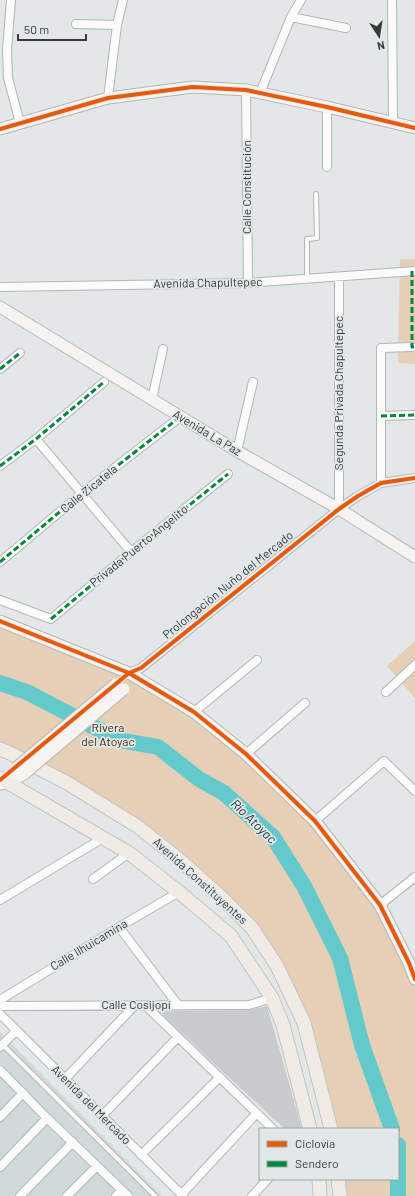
<svg xmlns="http://www.w3.org/2000/svg" width="415" height="1196" viewBox="0 0 415 1196" font-family="Barlow,sans-serif">
<style>
.built{fill:#d0dada}
.green{fill:#e6cfb7}
.lines{fill:none;stroke-linecap:round;stroke-linejoin:round}
.river{stroke:#64c9cb;stroke-width:16}
.building{fill:#c9cccc}
.lane-casing{stroke:#b3b6b6;stroke-width:6}
.street-casing{stroke:#b3b6b6;stroke-width:10}
.secondary-casing{stroke:#b3b6b6;stroke-width:13}
.primary-casing{stroke:#c2c4c4;stroke-width:15}
.lane{stroke:#fbfbfb;stroke-width:4}
.street{stroke:#fbfbfb;stroke-width:8}
.secondary{stroke:#f6f4f0;stroke-width:11}
.primary{stroke:#f1ebe5;stroke-width:13}
.secondary-bridge-casing{stroke:#b3b6b6;stroke-width:13;stroke-linecap:butt}
.secondary-bridge{stroke:#f6f4f0;stroke-width:11}
.quiet{stroke:#00873e;stroke-width:3;stroke-dasharray:6 3;stroke-linecap:butt}
.cycleway-casing{stroke:#e2e8e8;stroke-width:6}
.cycleway{stroke:#e8590c;stroke-width:4}
.labels{text-anchor:middle;stroke-width:3.5;stroke-linejoin:round;paint-order:stroke}
.street-label{font-size:12px;fill:#383a3a;stroke:#e2e8e8}
.park-label{font-size:12px;fill:#402608;stroke:#e2e8e8}
.water-label{font-size:13px;font-style:italic;fill:#203738;stroke:#e2e8e8}
</style>
<rect width="100%" height="100%" fill="#e3e7e7"/>
<path class="built" d="M0,1032L162,1196H0Z"/>
<path class="green" d="M400,259H415V364L398,363Z
M0,622L129,673L194,712L315,821L380,905L415,984V1196H340L338,1179H398V1129H331L304,1023L252,928L137,826L0,749Z
M415,641V698L387,666Z"/>
<g class="lines">
<path class="river" d="M0,683L27,692L119,740L158,747L199,779L224,793L273,837L304,886L340,958L362,1045L392,1129
M398,1145V1196"/>
</g>
<path class="building" d="M267,1006L296,1108L302,1129H285L210,1060L159,1011L249,1010Z"/>
<g class="lines">
<defs>
<path id="lane" d="M307,278V239L317,238L316,194
M2,1044L155,1196"/>
<path id="street" d="M11,0L7,50L8,78L20,123
M392,0L393,123
M291,17L346,28
M76,24L117,25
M246,90L248,283
M260,93L291,17L301,0
M108,98L117,25L123,0
M327,167V107
M0,287L248,283L415,271
M0,369L20,353
M152,399L163,349
M381,416L415,415
M36,439L131,552
M237,451L253,382
M0,466L36,439L104,382
M381,483V348L412,347
M339,509V277
M0,562L81,494L180,417
M0,600L51,619L131,552L228,474
M129,673L141,668L339,509L358,496L381,483L415,478
M386,692L415,665
M194,712L257,660
M246,754L305,703
M315,821L384,761L415,791
M93,879L129,853
M0,900L103,838
M380,905L415,877
M119,927L178,1005
M0,1000L119,927L179,892
M0,1006L249,1005L272,998
M146,1006L273,1129
M0,1014L183,1196
M0,1047L16,1031
M0,1070L47,1118L128,1196
M65,1079L135,1005
M102,1116L178,1037
M0,1117L23,1093
M141,1155L220,1077
M0,1167L47,1118
M181,1195L256,1114
M20,1196L73,1142
M67,1196L97,1166
M116,1196L122,1190
M252,1196L268,1179"/>
<path id="secondary" d="M0,129L108,98L193,87L246,90L327,107L415,128
M0,307L237,451L339,509L415,557
M0,621L129,673L194,712L246,754L315,821L380,905L409,963L415,979
M1,784L8,782L24,774"/>
<path id="primary" d="M0,749L10,753L69,784L137,826L181,861L219,895L252,928L277,966L304,1023L331,1129
M0,778L129,853L179,892L231,936L272,998L283,1025L310,1129
M319,1179L320,1196
M338,1179L340,1196"/>
</defs>
<use href="#lane" class="lane-casing"/>
<use href="#street" class="street-casing"/>
<use href="#secondary" class="secondary-casing"/>
<use href="#primary" class="primary-casing"/>
<use href="#lane" class="lane"/>
<use href="#street" class="street"/>
<use href="#secondary" class="secondary"/>
<use href="#primary" class="primary"/>
<defs>
<path id="secondary-bridge" d="M16,768L116,684
M24,774L124,689"/>
</defs>
<use href="#secondary-bridge" class="secondary-bridge-casing"/>
<use href="#secondary-bridge" class="secondary-bridge"/>
<path class="quiet" d="M412,271V347H415
M0,369L20,353
M381,416L415,415
M0,466L36,439L104,382
M0,562L81,494L180,417
M51,619L131,552L228,474"/>
<defs>
<path id="cycleway" d="M0,129L108,98L193,87L246,90L327,107L415,128
M0,621L129,673L194,712L246,754L315,821L380,905L409,963L415,979
M0,780L129,673L141,668L339,509L358,496L381,483L415,478"/>
</defs>
<use href="#cycleway" class="cycleway-casing"/>
<use href="#cycleway" class="cycleway"/>
</g>
<g class="labels">
<g class="street-label">
<text transform="translate(247 187) rotate(-90)" y="4">Calle Constitución</text>
<text transform="translate(208 283) rotate(-1)" y="4">Avenida Chapultepec</text>
<text transform="translate(339 393) rotate(-90)" y="4">Segunda Privada Chapultepec</text>
<text transform="translate(207 433) rotate(31)" y="4">Avenida La Paz</text>
<text transform="translate(89 489) rotate(-39)" y="4">Calle Zicatela</text>
<text transform="translate(139 546) rotate(-39)" y="4">Privada Puerto Angelito</text>
<text transform="translate(228 585) rotate(-39)" y="4">Prolongación Nuño del Mercado</text>
<text transform="translate(200 881) rotate(42)" y="4">Avenida Constituyentes</text>
<text transform="translate(89 945) rotate(-31)" y="4">Calle Ilhuicamina</text>
<text x="136" y="1009">Calle Cosijopí</text>
<text transform="translate(91 1105) rotate(45)" y="4">Avenida del Mercado</text>
</g>
<g class="park-label">
<text x="108" y="732">Rivera<tspan x="108" dy="14">del Atoyac</tspan></text>
</g>
<g class="water-label">
<text transform="translate(254 821) rotate(44)" y="5">Río Atoyac</text>
</g>
</g>
<rect x="259" y="1128" width="140" height="52" fill="#e2e8e8" stroke="#9ea2a2"/>
<rect x="267" y="1141" width="20" height="6" fill="#e8590c" stroke="#9ea2a2"/>
<text x="295" y="1148" font-size="12" fill="#383a3a">Ciclovía</text>
<rect x="267" y="1161" width="20" height="6" fill="#00873e" stroke="#9ea2a2"/>
<text x="295" y="1168" font-size="12" fill="#383a3a">Sendero</text>
<g transform="translate(379 36) rotate(168)" stroke="#e2e8e8" stroke-width="3" paint-order="stroke">
<path d="M0-3L7 15L0 10L-7 15Z" fill="#383a3a"/>
<text y="-6" font-size="11" font-weight="bold" text-anchor="middle" fill="#383a3a">N</text>
</g>
<path d="M18 34v6h68v-6" fill="none" stroke="#383a3a" stroke-width="2"/>
<text x="24" y="34" font-size="12" fill="#383a3a" stroke="#e2e8e8" stroke-width="3" paint-order="stroke">50 m</text>
</svg>
